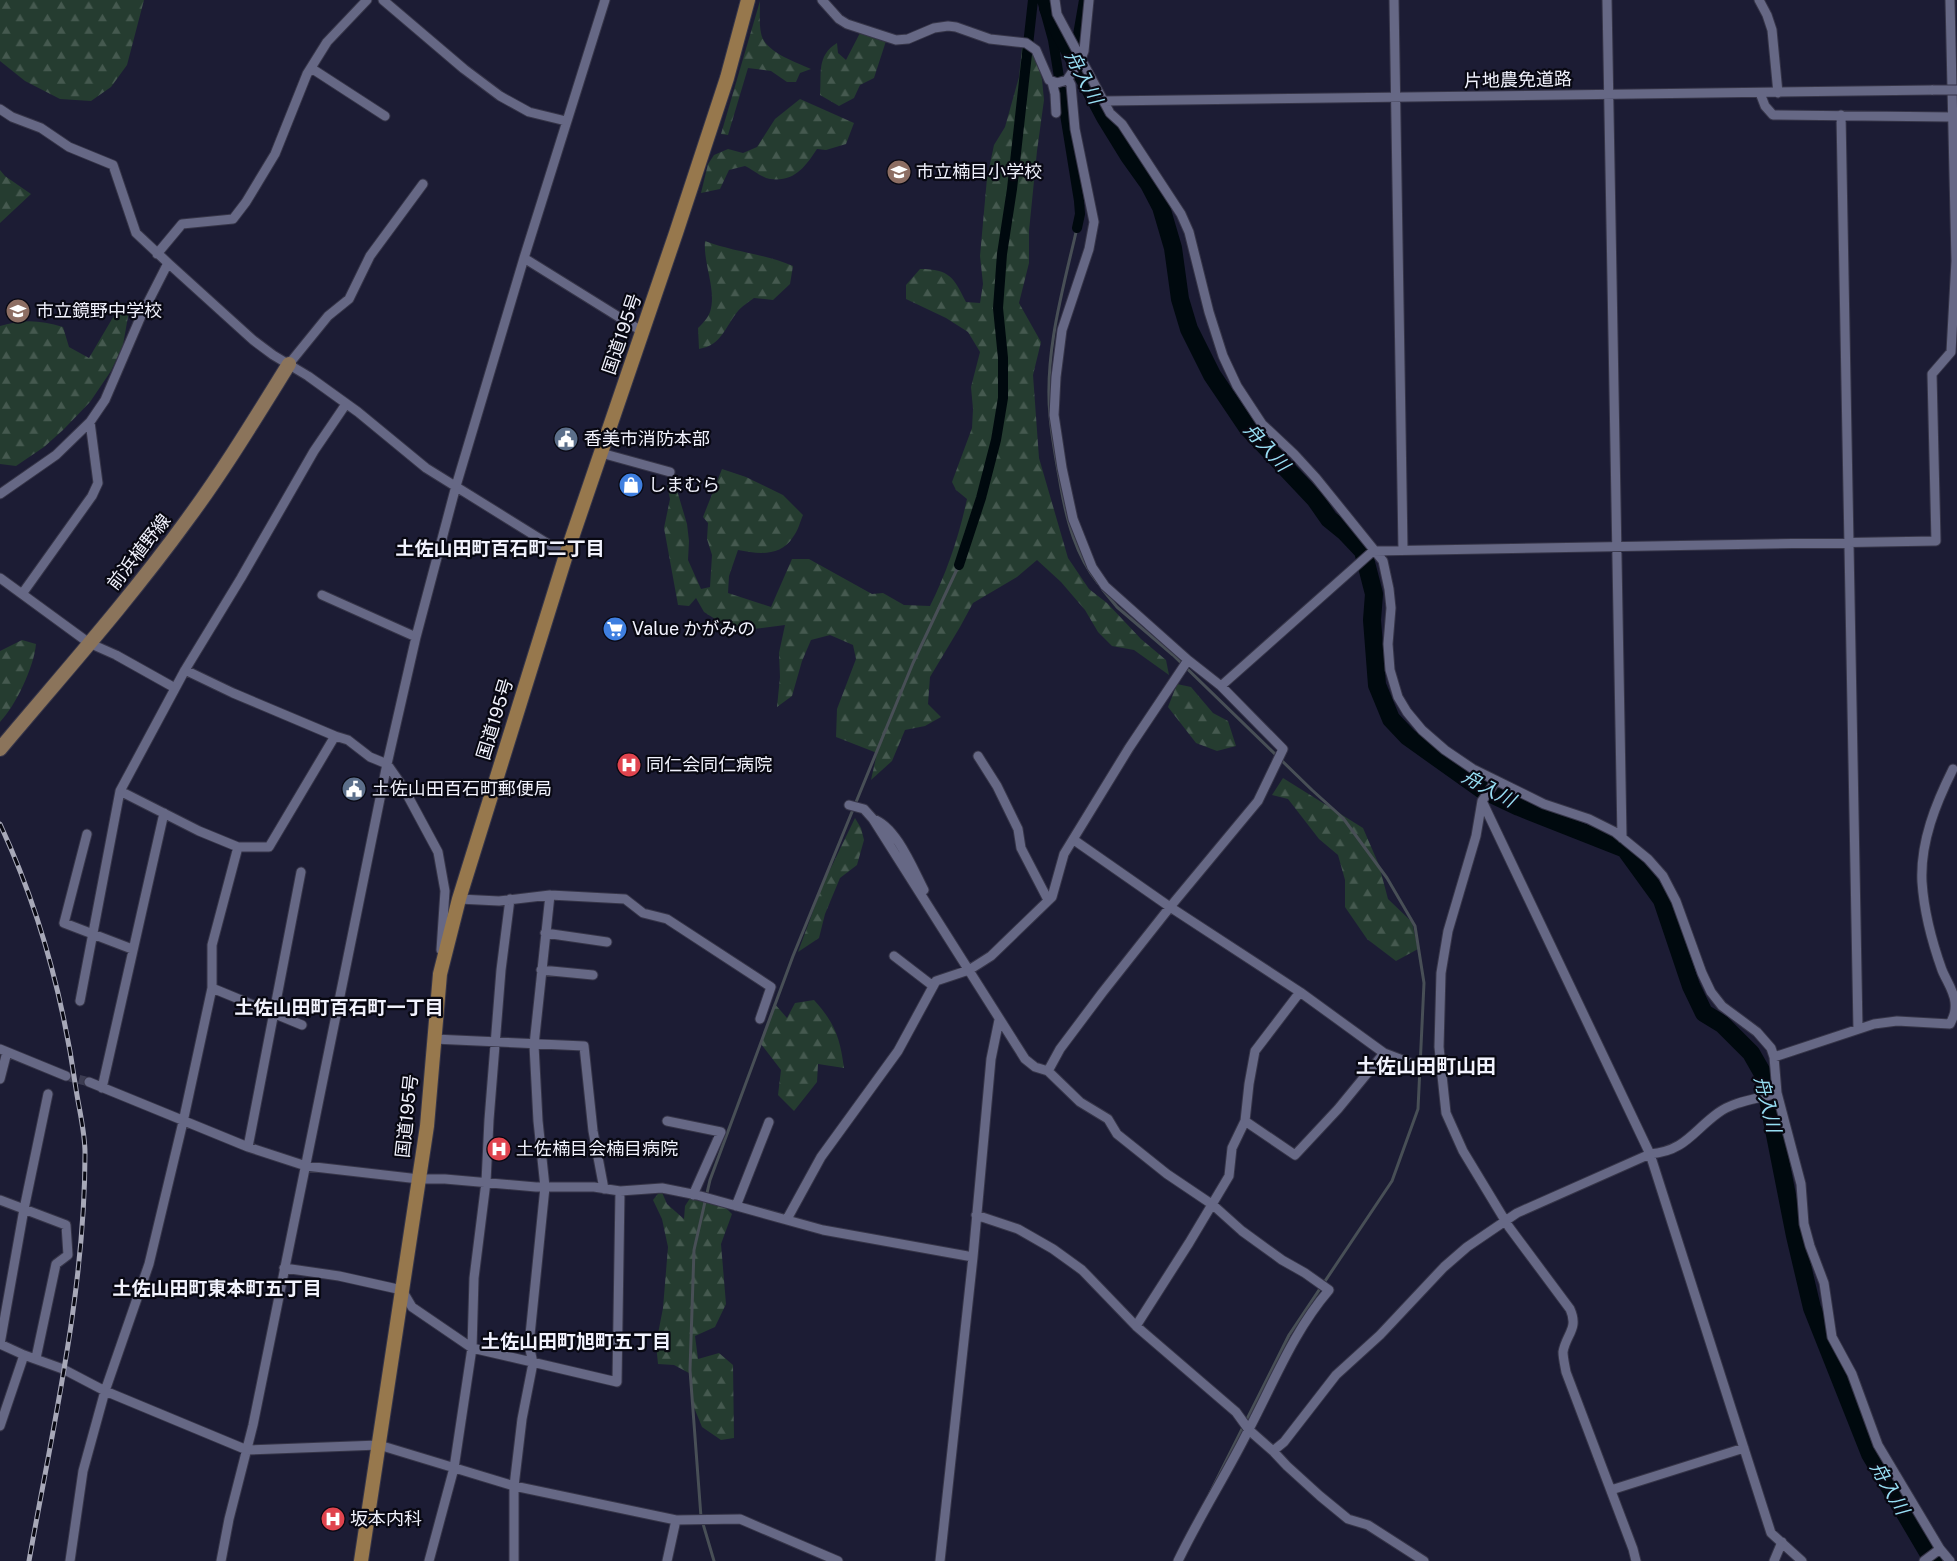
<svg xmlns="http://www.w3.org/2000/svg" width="1957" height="1561" viewBox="0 0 1957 1561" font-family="'Public Sans','Noto Sans JP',sans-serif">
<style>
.forest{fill:url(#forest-firs)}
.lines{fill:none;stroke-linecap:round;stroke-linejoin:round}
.stream{stroke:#484f56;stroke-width:3}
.canal{stroke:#00090e;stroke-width:10}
.river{stroke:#00090e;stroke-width:18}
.minor-tunnel{stroke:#3c3c52;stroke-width:9;stroke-dasharray:9 4.5;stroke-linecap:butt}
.minor-casing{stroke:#363548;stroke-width:11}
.primary-casing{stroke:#363548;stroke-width:16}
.trunk-casing{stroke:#363548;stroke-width:16}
.minor{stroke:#666885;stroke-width:9}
.primary{stroke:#8b745b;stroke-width:14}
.trunk{stroke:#97784d;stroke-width:14}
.rail-casing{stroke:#a7a8b8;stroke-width:5}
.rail{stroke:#080812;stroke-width:3;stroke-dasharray:9;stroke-linecap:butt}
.minor-bridge-casing{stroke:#363548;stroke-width:11;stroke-linecap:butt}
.minor-bridge{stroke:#666885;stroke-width:9}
.labels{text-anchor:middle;stroke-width:4.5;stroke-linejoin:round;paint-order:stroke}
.street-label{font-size:18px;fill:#f1f2fd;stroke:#080812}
.poi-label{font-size:18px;fill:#f1f2fd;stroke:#080812;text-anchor:start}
.water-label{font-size:19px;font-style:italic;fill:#97def3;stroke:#080812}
.neighbourhood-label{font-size:19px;font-weight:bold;fill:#f1f2fd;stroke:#080812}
.quarter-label{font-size:20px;font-weight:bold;fill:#f1f2fd;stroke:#080812}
</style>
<defs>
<pattern id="forest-firs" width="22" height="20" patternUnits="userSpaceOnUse" patternTransform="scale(1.25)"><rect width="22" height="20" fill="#253c30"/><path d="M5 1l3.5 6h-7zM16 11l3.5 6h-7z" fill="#45594f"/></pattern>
</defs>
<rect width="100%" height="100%" fill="#1c1c34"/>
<path class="forest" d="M0,0H144L127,65L111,87L91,101L60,99L25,81L0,61Z
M760,1C760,12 759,23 761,33C764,52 796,62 811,69L800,73L796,82H787L771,71L748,68L728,135L721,134Z
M861,31L886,41L874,78L860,85L854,98L839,106L820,95C822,74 816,56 837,43L838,53L846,60Z
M1022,48L1035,54L1042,79L1044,100L1037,151L1029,231V263L1019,303L1041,342L1033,375L1039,458L1068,558L1089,589L1107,603L1141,639L1166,660L1169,675L1134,650L1112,646L1098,632L1085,610L1061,582L1037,560L1017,577L973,603L960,627L930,677L928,704L941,717L925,726L905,730L892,761L871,780L877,753L836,737L837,709L856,659L853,645L830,635L811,640L802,661L792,696L777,707L780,677L779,653L785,625L729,632L715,619L704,612L696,598L689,606L678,605L664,528L670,499L667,485L676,487L687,524L689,541L688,560L701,589L710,587L712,555L707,539L708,523L703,517L722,469L746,477L783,495L803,515C800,522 798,531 793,537C781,557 758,554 738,550L729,576L728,593L771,607L792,559H809L872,594L883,593L904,605L930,606C947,572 959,536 967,499L956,490L952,482L972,428L973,409L971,387L980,352L968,332L946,318L906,299V285L920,269C950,269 954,278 966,302L980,303L983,284L980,256L987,178L994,145L1005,127L1019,77Z
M800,99L854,123L846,144L826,150L817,149C805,167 795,182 770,179C762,178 752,169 745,166L729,170L720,189L701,193L708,164L714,155L728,149L743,153L757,147L775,119Z
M0,170L5,176L31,194L0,223Z
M705,241C734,252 765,254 793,266L790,284L773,300L754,298C749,302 742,306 738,311C725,327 722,345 699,349L698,328C702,324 708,318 710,312C717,290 703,264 705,241Z
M122,302L129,311L123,345L111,371L90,402L63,430L44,447L16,466L0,464V326C23,319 40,320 63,327L69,347L89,358Z
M22,640L36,644C34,667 16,705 0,722V651Z
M1177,684L1191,687L1213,713L1228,721L1236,746L1217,751L1196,743L1168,707Z
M1283,778L1363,828L1379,865L1388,899L1412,922L1418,949L1396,961L1367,939L1345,907V880L1338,855L1319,839L1288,799L1272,795Z
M855,818L861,828L864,840L857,865L840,878L825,914L819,938L798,952L823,884Z
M814,1000C835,1023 840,1038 844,1068L818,1064L817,1082L794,1111L778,1095L781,1070L761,1044L774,1003L787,1018L795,1003Z
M661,1190L667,1204L684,1219L685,1206L694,1192L718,1200L732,1214L721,1244L726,1304L715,1327L695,1336L698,1359L719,1353L733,1365L734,1438L721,1440L702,1427L693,1405L689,1373L674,1365L658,1364L656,1344L663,1308L668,1247L662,1219L653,1200Z"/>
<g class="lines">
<path class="stream" d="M1077,228C1063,289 1044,353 1050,416C1052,440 1057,464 1061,488C1067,521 1076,556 1098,583
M1103,590L1117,607L1173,655L1312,790L1343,818L1387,878L1415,926L1424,983L1418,1109L1392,1181L1289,1335L1210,1493
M714,1561L701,1517L690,1370L694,1250L710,1180L793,956L913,663L959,565"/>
<path class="canal" d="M1042,0L1053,40L1079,201L1080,214L1077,228
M1074,58L1084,0
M959,565L981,498L996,440L1003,398V358L998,308L1002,254L1012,189L1033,0"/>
<path class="river" d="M1048,0V8L1054,21L1105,117L1129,156L1149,184L1161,207L1173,248L1180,299L1189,329L1212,375L1247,427L1315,499L1329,519L1345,532L1363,551L1374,594L1372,620L1377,685L1391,719L1408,737L1481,789L1519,807L1625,849L1662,900L1691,986L1704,1013L1722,1024L1751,1053L1763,1074L1795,1236L1812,1308L1870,1454L1933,1561"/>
<path class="minor-tunnel" d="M66,1076L89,1082"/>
<defs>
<path id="minor" d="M383,0L464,69L500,96L529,112L566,121
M822,0L839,19L847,24L896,40L908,39L934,28L948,26L956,27L990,39L1026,43L1036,50L1049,80L1057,83L1067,80L1081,59L1084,51L1089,0
M1055,0L1057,14L1110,113L1122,124L1181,214L1189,232L1209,312L1223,356L1237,386L1262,424L1294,454L1316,478L1383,561L1389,589L1391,608L1388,644L1390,670L1398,697L1407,712L1422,730L1445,750L1473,769L1544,804L1589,819L1615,832L1648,859L1663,876L1676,901L1702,973L1711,992L1722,1006L1757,1032L1771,1048L1774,1057L1777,1093L1801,1184L1804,1224L1810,1246L1824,1283L1832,1337L1852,1374L1878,1445L1940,1549L1950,1561
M1394,0L1403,550
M1607,0L1622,838
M1759,0L1767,15L1772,30L1778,93
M311,68L385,116
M1068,79L1071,85L1075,129L1094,222L1089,249L1062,330L1056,377L1054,415L1062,468L1073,519L1092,567L1105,586L1188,660
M1052,82L1055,94L1056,113
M1760,93L1765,106L1773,115L1951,117
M1104,101L1933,90
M0,109L12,117L41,128L69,147L113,165L136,233L168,263
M1841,115L1858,1029
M157,254L182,224L233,219L246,202L275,154L307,74L327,42L367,0
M524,258L643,332
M289,364L328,316L349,299L370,256L423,184
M601,453L670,472
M0,494L56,455L90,422L105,400L141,316L168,263L253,340L273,355L308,376L358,412L426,468L566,555
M0,578L89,643L116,655L175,688
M22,594L92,496L98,483L90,422
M322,595L416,637
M185,670L233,693L335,736L348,740L370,757L387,764L403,787L438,852L445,891L441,950
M978,756L997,786L1018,829L1021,848L1048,900
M1496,781L1482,801L1476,836L1448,931L1441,973L1439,1047L1446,1113L1463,1151L1509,1227L1570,1309C1579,1329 1566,1334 1563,1352C1563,1358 1565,1366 1566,1372L1633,1549L1636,1561
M120,791L199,831L238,847H269L335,736
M1482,801L1650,1154L1771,1533L1802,1561
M849,805L864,809L873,819L1025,1059L1035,1067L1048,1071L1060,1049L1102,993L1170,907L1258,801L1283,749L1221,686
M873,819C896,826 913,869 924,890
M87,834L64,923L132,949
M1074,840L1170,907L1300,992L1384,1053L1426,1069L1440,1066
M459,899L499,901L550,895L625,899L643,913L667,919L771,987L760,1019
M545,933L607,942
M894,956L933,986
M541,970L593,975
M212,988L302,1025
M80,1001L120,791L185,670L241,578L314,451L346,404
M434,1039L584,1046L593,1131L604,1189
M0,1049L66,1076
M1774,1057L1874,1024L1897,1021L1950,1024C1954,1016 1956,1011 1955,1002C1954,991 1946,980 1942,970C1932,942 1924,912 1922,882C1920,842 1936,803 1953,769
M1048,1071L1080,1102L1108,1119L1117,1134L1167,1174L1213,1205L1242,1231L1282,1260L1305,1273L1329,1290C1293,1332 1274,1382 1248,1431C1226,1475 1199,1517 1178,1561
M0,1079L7,1052
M89,1082L248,1147L306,1166L419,1179H445L536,1187H594L620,1191L662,1188L697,1195L823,1230L973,1257
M102,1088L164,813
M667,1121L721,1132L693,1195
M1245,1121L1295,1155L1338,1109L1384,1053
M248,1147L301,872
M0,1200L66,1225L68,1255L56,1264L36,1358
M736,1206L769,1122
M976,1215L1018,1229L1053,1249L1082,1270L1136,1326L1236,1412L1249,1430L1273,1451L1287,1466L1320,1496L1348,1519L1368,1525L1424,1561
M787,1219L821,1157L898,1051L936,981L969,970L991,956L1052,897L1064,854L1129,748L1188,660L1221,686L1373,551L1936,541L1932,374L1951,352L1956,261L1950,0
M284,1268L339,1276L402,1290L412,1307L472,1348L617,1382L620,1191
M1136,1326L1189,1243L1229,1176L1232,1148L1245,1121L1249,1084L1255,1051L1300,992
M0,1344L24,1355L63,1369L105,1391L247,1450L379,1445L514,1486L676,1520L740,1519L838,1561
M0,1344L24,1209L48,1094
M0,1426L24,1355
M1273,1451L1284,1442L1336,1375L1380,1335L1444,1267L1467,1247L1517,1213L1650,1154C1685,1151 1693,1131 1718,1113C1734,1101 1758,1099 1777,1093
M1611,1490L1744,1448
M70,1561L83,1471L105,1391L149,1264L183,1122L212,988V945L238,847
M221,1561L229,1519L253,1425L387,764L416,637L456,486L524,258L605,0
M429,1561L454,1468L472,1348L474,1278L486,1182L489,1120L501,970L510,899
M514,1561V1486L522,1419L533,1363L529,1345L545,1187L538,1121L534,1045L550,895
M667,1561L676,1520
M940,1561L973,1257L991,1059L999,1020
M1774,1561L1782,1542
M1924,1561L1940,1549"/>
<path id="primary" d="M0,749C63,674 129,600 187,520C224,470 256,417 289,364"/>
<path id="trunk" d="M361,1561L427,1126L440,974L459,899L566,555L676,233L727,78L748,0"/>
</defs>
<use href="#minor" class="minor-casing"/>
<use href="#primary" class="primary-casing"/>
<use href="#trunk" class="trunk-casing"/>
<use href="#minor" class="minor"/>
<use href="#primary" class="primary"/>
<use href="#trunk" class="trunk"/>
<defs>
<path id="rail" d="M0,824C39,908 63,997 76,1089C79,1109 85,1132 85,1153C85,1290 53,1426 29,1561"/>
</defs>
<use href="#rail" class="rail-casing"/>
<use href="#rail" class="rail"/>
<defs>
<path id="minor-bridge" d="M1933,90H1957"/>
</defs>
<use href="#minor-bridge" class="minor-bridge-casing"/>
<use href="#minor-bridge" class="minor-bridge"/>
</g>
<defs>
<symbol id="school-disc" viewBox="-11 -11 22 22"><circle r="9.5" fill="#8d6e63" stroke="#080812"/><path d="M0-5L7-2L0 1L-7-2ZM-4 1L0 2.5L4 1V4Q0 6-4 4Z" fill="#fff"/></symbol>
<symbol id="civic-disc" viewBox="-11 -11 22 22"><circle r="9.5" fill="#5c6f8a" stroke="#080812"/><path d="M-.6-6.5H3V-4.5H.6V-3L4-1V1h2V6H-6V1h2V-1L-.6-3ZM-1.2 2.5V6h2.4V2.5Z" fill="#fff"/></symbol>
<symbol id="shop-disc" viewBox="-11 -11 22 22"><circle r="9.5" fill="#3f7fe0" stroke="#080812"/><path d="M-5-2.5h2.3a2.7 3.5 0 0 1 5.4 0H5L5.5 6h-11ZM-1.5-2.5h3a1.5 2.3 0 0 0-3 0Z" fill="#fff"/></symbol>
<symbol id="supermarket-disc" viewBox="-11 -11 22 22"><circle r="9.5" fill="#3f7fe0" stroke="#080812"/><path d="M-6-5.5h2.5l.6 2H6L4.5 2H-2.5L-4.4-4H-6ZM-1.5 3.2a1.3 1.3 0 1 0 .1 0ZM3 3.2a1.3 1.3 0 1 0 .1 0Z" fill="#fff"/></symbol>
<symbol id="hospital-disc" viewBox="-11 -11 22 22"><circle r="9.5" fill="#e0444e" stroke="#080812"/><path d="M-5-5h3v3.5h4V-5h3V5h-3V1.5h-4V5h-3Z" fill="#fff"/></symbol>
</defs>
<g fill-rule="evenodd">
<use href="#school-disc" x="885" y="158" width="28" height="28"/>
<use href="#school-disc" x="4" y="297" width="28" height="28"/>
<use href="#civic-disc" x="552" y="425" width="28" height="28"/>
<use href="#shop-disc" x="617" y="471" width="28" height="28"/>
<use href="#supermarket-disc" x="601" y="615" width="28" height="28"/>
<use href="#hospital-disc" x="615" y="751" width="28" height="28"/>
<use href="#civic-disc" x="340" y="775" width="28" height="28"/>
<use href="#hospital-disc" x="485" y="1135" width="28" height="28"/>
<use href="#hospital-disc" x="319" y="1505" width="28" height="28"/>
</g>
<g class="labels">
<g class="street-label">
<text transform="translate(1518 80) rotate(-1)" y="6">片地農免道路</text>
<text transform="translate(622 334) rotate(-71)" y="6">国道195号</text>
<text transform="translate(139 552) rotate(-52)" y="6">前浜植野線</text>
<text transform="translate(495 719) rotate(-73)" y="6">国道195号</text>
<text transform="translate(407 1116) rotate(-84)" y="6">国道195号</text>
</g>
<g class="poi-label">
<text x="916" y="178">市立楠目小学校</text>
<text x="36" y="317">市立鏡野中学校</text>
<text x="584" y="445">香美市消防本部</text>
<text x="648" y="491">しまむら</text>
<text x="632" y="635">Value かがみの</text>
<text x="646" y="771">同仁会同仁病院</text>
<text x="372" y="795">土佐山田百石町郵便局</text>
<text x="516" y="1155">土佐楠目会楠目病院</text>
<text x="350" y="1525">坂本内科</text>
</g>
<g class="water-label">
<text transform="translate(1084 77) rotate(62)" y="7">舟入川</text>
<text transform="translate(1267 447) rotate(48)" y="7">舟入川</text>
<text transform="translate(1489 788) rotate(28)" y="7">舟入川</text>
<text transform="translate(1768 1104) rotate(76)" y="7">舟入川</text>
<text transform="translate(1890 1488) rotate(60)" y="7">舟入川</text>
</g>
<g class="neighbourhood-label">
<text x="500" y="555">土佐山田町百石町二丁目</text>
<text x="339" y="1014">土佐山田町百石町一丁目</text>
<text x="217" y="1295">土佐山田町東本町五丁目</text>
<text x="576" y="1348">土佐山田町旭町五丁目</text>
</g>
<g class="quarter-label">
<text x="1426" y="1073">土佐山田町山田</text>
</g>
</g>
</svg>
